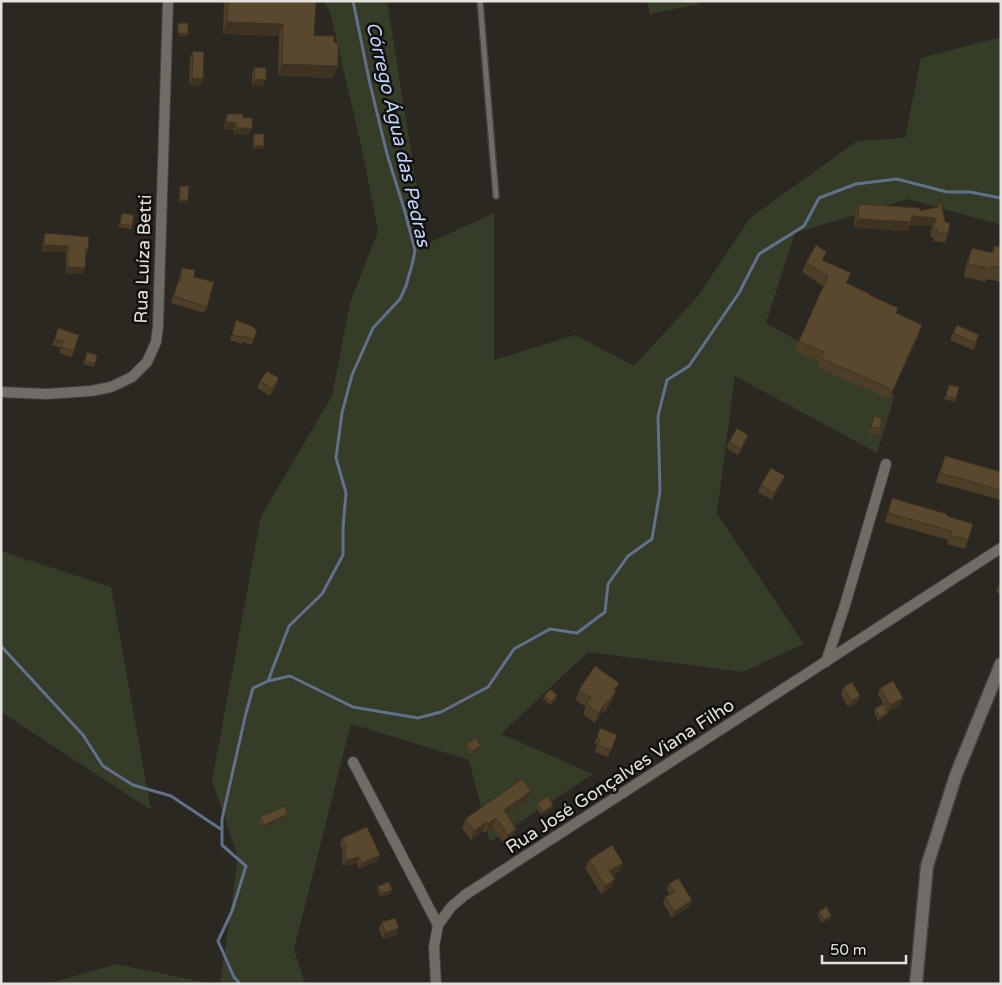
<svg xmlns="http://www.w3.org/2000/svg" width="1002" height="985" viewBox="0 0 1002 985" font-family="'Varela Round',sans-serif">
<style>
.green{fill:#353c28}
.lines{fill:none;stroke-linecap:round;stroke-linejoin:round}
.stream{stroke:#61708b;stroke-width:3}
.service-casing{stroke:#45423d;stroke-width:8}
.minor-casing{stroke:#45423d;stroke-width:12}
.tertiary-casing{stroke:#45423d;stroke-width:15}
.service{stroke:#706c65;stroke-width:5}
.minor{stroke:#706c65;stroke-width:10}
.tertiary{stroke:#706c65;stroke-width:12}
.wall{fill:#4d3e28}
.shaded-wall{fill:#3e3220}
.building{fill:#59482e;stroke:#3e3220}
.labels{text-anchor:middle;stroke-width:5;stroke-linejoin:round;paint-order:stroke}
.street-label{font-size:18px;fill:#e5e2de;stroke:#12100d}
.water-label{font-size:19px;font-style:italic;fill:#bfd5fd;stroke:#12100d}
</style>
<rect width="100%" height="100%" fill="#2b2721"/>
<path class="green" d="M323,1H387L426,244L494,213V360L575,335L634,366L698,296L750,218L857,141L905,138L921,58L1001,37V225L908,199L795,233L766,323L895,395L877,453L735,376L717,513L804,644L743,672L588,652L501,734L593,774L490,842L469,760L351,724L294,949L305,984H220L238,858L212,781L261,516L332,396L350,303L378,231L361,145L330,12Z
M647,1H698L699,4L650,14Z
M1,551L111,587L151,810L1,712Z
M116,964L212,984H47Z"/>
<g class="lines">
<path class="stream" d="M1,646L83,735L103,766L133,785L171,796L222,830
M268,681L289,626L322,594L343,555V528L346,493L336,458L342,413L352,375L373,328L400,299L406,286L413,261L415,250L405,212L387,154L370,84L353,1
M240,984L234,977L218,941L232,911L246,866L222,845V819L246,713L253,688L268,681L290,676L353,707L418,718L441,712L488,687L514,649L550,629L577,633L605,612L608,584L628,556L652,539L660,491L658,416L667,380L689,366L739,293L759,254L804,226L819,198L856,184L897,179L947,192H970L1001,198"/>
<defs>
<path id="service" d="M480,1L496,196"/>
<path id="minor" d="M1,392L46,394L91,391L111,387L132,377L147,362L156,342L158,326L168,1
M826,662L845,605L886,464
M353,762L438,925
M436,984L434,947L438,925L451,907L465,895L1001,548"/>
<path id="tertiary" d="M916,984L927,866L956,775L1001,664"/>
</defs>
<use href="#service" class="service-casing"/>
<use href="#minor" class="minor-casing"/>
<use href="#tertiary" class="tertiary-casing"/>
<use href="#service" class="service"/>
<use href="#minor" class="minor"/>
<use href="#tertiary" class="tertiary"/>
</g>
<path class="wall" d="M224,1H316L314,36L333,78L278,76L279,36L223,34Z
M193,51L201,86L189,85L190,58Z
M255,67L263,86H252V74Z
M227,114L243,118L252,128L249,135L234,134V130L224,129L225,120Z
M254,134L264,146L262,149H253V137Z
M180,186L187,203H179V189Z
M940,199L948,234L945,243L933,241L934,238L930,237L932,226L910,225L908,231L854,228L855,213L859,204L920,211L937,207Z
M122,213L132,226L131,229L118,227Z
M45,233L88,249L86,256L83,274H66V252H42L43,240Z
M994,246L1001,247V282L986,279V282L964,277L967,261L972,248L992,253Z
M824,261L847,283L869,295L896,313L919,335L889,399L818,368L820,362L795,351L799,341L823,286L802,272L806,263Z
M182,268L194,277L207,307L204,313L171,303Z
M236,320L254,329L257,330L252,345L242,342V344L230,340Z
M58,328L74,351L72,357L59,353L61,348L52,345Z
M953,333L977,342L973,350L950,340Z
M87,352L97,355L94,367L83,364Z
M260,381L277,385L270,396L257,388Z
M949,385L959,387L955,402L944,399Z
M874,416L880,429L878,435L869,433Z
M729,442H746L738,455L726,448Z
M945,456L1001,472V500L936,482Z
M782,483L772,500L758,492L761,485Z
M892,498L947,516L968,540L965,549L947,544L948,540L885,522Z
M1001,583V597L996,591L999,584Z
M844,687L860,696L857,703L848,707L841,694Z
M880,688L900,705L887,712V716L878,721L874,712L875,709L883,704L878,694Z
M579,690L616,692L612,701L605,712L603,711L595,723L583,714L586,707L576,700Z
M557,695L556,699L550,705L543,699L544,696Z
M600,728L617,735L608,757L595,752L597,745L594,744Z
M467,744L480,749L470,755L466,747Z
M527,801L507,815L516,829L513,838L504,844L492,827L485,833L483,831L471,841L462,828L465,819Z
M537,803L552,808L541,815L536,806Z
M260,817H287L262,828L259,821Z
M342,838L378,861L359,869L357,863L343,866L342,856L343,852L340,844Z
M589,860L623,863L619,872L612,876L615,879L611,888L601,894L585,868Z
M669,884L690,906L672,918L663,903L665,897L670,894L667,890Z
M378,886L391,894L380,897L377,889Z
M819,911L831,916L830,919L822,923L818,915Z
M382,922L396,935L383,939L379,929Z"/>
<path class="shaded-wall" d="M227,22L283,24L279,36L223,34Z
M178,33L188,34L187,37L177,36Z
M282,64L338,66L333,78L278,76Z
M192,78L203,79L201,86L189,85Z
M254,79L266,80L263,86H252Z
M226,122L236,123L234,130L224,129Z
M236,128H252L249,135L234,134Z
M254,146H264L262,149H253Z
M180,200H188L187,203H179Z
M912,216L936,218L932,226L910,225L908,231L854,228L858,219Z
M44,245L68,246L66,252H42Z
M68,267L85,268L83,274H66Z
M922,325L919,335L889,399L893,390Z
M279,378L277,385L270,396L272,389Z
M748,435L746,442L738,455Z
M785,476L782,483L772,500L774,493Z
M619,683L612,701L605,712L608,702L614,690Z
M860,696L857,703L848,707L851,701Z
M903,698L900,705L887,712L890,705Z
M607,701L603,711L595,723L599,713Z
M888,713L887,716L878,721L880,717Z
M481,746L480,749L470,755L472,751Z
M531,791L527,801L500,820L504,810Z
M553,805L552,808L541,815L543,812Z
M288,814L287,817L262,828L264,825Z
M496,818L492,827L485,833L488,824Z
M487,822L483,831L471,841L474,831Z
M516,829L513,838L504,844L508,835Z
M380,855L378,861L359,869L362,863Z
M359,857L357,863L343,866L346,860Z
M623,863L619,872L606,880L609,871Z
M615,879L611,888L601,894L605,886Z
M392,890L391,894L380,897L381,894Z
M692,900L690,906L672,918L674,912Z
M831,916L830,919L822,923L824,920Z
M399,928L396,935L383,939L385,933Z"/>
<path class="building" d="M228,1H316L314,36H334V42L338,43V66L282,64L283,24L227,22Z
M178,23H188V34L178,33Z
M193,51L204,52L203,79L192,78Z
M255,67L266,68V80L254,79Z
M227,114H243V118H252V128H236V123L226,122Z
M254,134H264V146H254Z
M180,186H189L188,200H180Z
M940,199L945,222L950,223L948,234L937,232V229L933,228L936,218L912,216L911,222L858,219L859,204L920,208V211L938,207Z
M122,213L134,215L132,226L120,224Z
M45,233L89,237L88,249H86L85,268L68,267V246L44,245Z
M816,245L827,252L822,260L851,273L846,283L870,294L869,295L898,308L896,313L922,325L893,390L821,358L824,352L799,341L828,276L806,263Z
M994,246L1001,247V268L991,266L990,269L968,264L972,248L993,253Z
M182,268L195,270L194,277L214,282L207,307L174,296L178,281L180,282Z
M236,320L254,327V329L257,330L254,339L244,336V338L232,335Z
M957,325L979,335L975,343L953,333Z
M58,328L79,335L74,351L61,347L63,341L55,339Z
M87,352L97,355L95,364L85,361Z
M267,371L279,378L272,389L260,381Z
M949,385L959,387L956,399L946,396Z
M874,416L882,418L880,429L871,427Z
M737,428L748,435L741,449L729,442Z
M945,456L1001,472V490L940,473Z
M771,468L785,476L774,493L761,485Z
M892,498L947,514V516L973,524L968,540L950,535L951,531L888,513Z
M595,666L619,683L614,690L616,691L608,702L607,701L599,713L586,704L591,698L579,690Z
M893,681L903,698L890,705L880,688Z
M852,682L860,696L851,701L844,687Z
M550,689L557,695L551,702L544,696Z
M883,704L888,713L880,717L875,709Z
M600,728L617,735L611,750L597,745L600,739L597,738Z
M476,738L481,746L472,751L467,744Z
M522,779L531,791L504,810L516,829L508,835L496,818L488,824L487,822L474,831L465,819Z
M548,796L553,805L543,812L537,803Z
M285,806L288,814L264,825L260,817Z
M367,827L380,855L362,863L359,857L346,860L344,850L347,849L342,838Z
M612,845L623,863L609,871L615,879L605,886L589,860Z
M678,878L692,900L674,912L665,897L675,892L669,884Z
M389,882L392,890L381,894L378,886Z
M827,907L831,916L824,920L819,911Z
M395,918L399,928L385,933L382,922Z"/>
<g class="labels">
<g class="street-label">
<text transform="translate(143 259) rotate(-88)" y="6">Rua Luíza Betti</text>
<text transform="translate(620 776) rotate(-33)" y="6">Rua José Gonçalves Viana Filho</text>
</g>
<g class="water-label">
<text transform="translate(399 134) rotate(77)" y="7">Córrego Água das Pedras</text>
</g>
</g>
<rect width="1002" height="985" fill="none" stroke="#e5e2de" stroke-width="5"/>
<path d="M822 955v8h84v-8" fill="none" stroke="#e5e2de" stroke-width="2.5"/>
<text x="830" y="955" font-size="15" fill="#e5e2de" stroke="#12100d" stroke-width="4" paint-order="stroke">50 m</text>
</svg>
